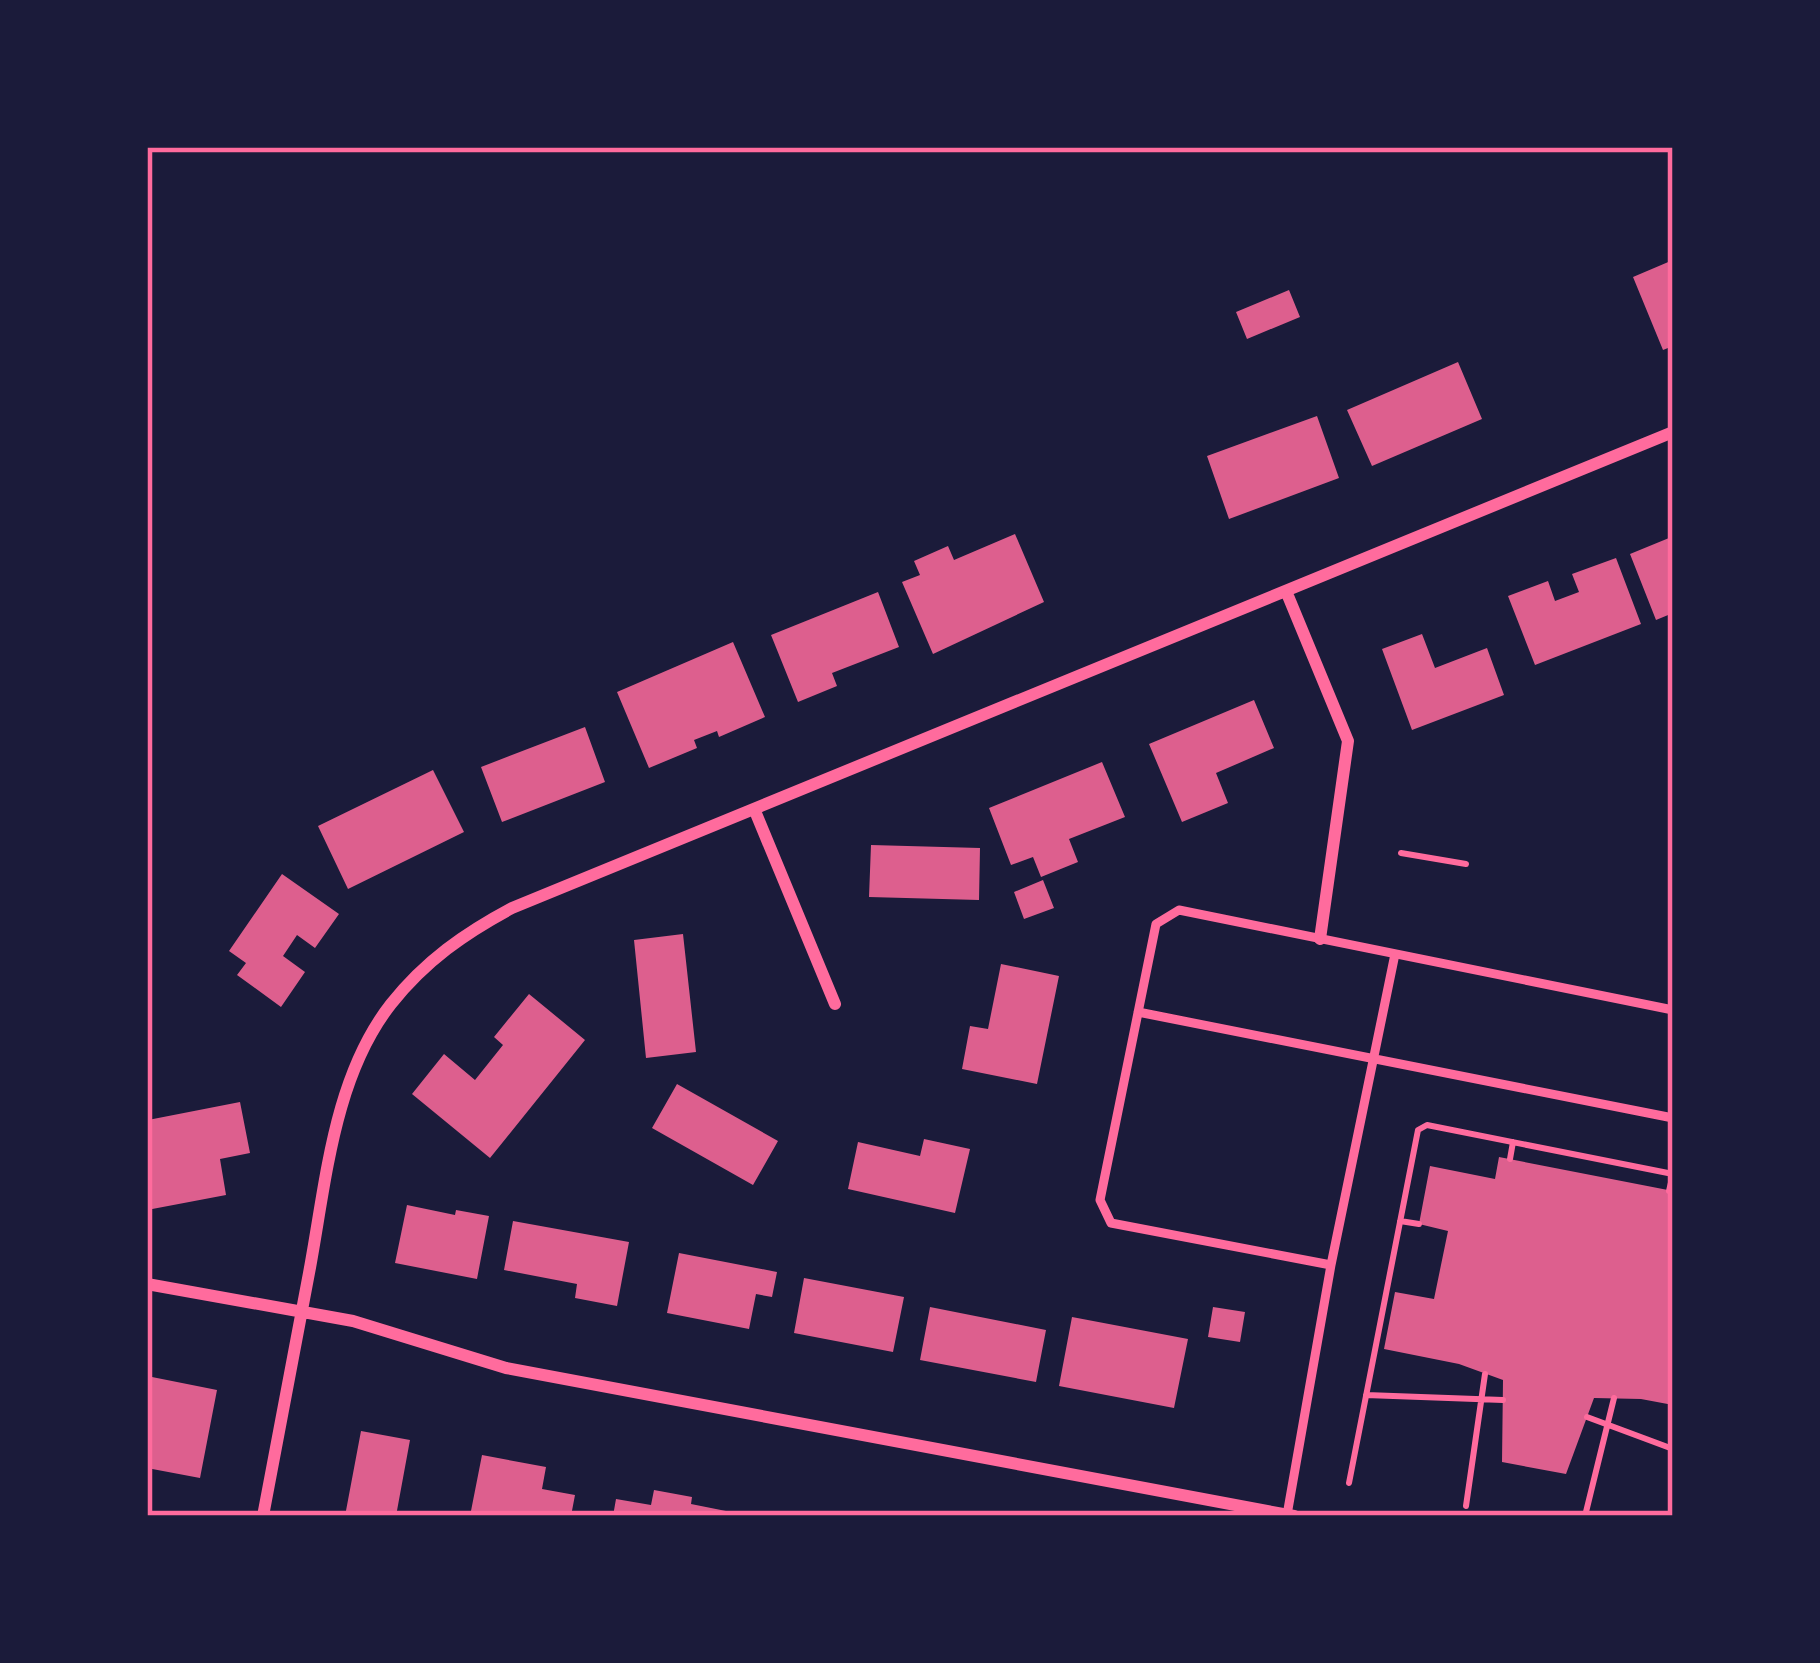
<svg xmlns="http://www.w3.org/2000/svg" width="1820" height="1663" viewBox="0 0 1820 1663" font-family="Quicksand,sans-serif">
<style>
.building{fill:#dd5f8e}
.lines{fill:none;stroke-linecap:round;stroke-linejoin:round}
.path{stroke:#ff6b9d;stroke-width:6}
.service{stroke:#ff6b9d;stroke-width:9}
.minor{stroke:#ff6b9d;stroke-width:12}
.neatline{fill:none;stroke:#ff6b9d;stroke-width:4.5}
</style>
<rect width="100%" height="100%" fill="#1b1b3a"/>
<path class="building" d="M1673,260V346L1663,350L1633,277Z
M1289,290L1300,317L1247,339L1236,312Z
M1458,362L1482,419L1372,466L1347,410Z
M1317,416L1339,478L1229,519L1207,456Z
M1015,534L1044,602L933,654L902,582L920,575L914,561L948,546L954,560Z
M1669,538L1673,548V613L1656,620L1630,554Z
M1616,558L1641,624L1535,665L1508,596L1548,581L1555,601L1579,592L1572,574Z
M878,592L899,647L832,673L837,686L798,702L771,635Z
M1422,634L1435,668L1487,648L1504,695L1412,730L1382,649Z
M733,642L765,717L719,737L717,731L694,740L697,748L649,768L617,692Z
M1254,700L1274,748L1216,773L1228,803L1182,822L1149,744Z
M585,727L605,782L502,822L481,767Z
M1102,762L1125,817L1069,839L1078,862L1041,877L1033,857L1011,865L989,808Z
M433,770L464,832L348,889L318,826Z
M871,845L980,848L979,900L869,897Z
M282,874L339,914L315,948L297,935L283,956L305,972L281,1007L237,975L246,963L229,951Z
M1043,880L1054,908L1024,919L1014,892Z
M683,934L696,1052L646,1058L634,940Z
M1001,964L1059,976L1037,1084L962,1069L970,1026L988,1029Z
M529,994L585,1040L490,1158L412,1094L444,1054L475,1080L503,1045L494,1037Z
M677,1084L778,1141L753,1185L652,1128Z
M240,1102L250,1153L220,1159L226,1195L147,1210V1139L151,1138L148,1120Z
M924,1139L970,1149L955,1213L848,1189L858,1142L920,1156Z
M1499,1157L1673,1191V1405L1641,1399L1594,1398L1566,1474L1502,1462L1503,1380L1459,1364L1384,1349L1395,1292L1434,1299L1448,1231L1419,1224L1430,1166L1495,1179Z
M407,1205L455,1215L456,1210L489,1216L477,1279L395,1263Z
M513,1221L629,1242L617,1306L575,1298L577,1284L504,1270Z
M679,1253L777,1272L772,1297L756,1294L749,1329L667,1313Z
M804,1278L904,1297L893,1352L794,1333Z
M930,1307L1046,1330L1036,1382L920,1360Z
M1213,1307L1245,1312L1240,1342L1208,1337Z
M1072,1317L1188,1339L1174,1408L1059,1386Z
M147,1376L217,1390L200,1478L147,1468Z
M361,1431L410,1440L396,1516H345Z
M482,1455L546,1467L542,1489L575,1495L571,1516H470Z
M654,1490L692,1497L691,1504L726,1511L725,1516H613L616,1499L651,1505Z"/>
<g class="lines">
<path class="path" d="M1401,853L1466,864
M1510,1159L1513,1142
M1669,1191L1673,1174
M1400,1221L1419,1224
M1366,1395L1503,1400
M1587,1417L1673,1449
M1349,1483L1418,1130L1427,1125L1673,1174
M1466,1506L1485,1374
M1585,1516L1614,1398"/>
<path class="service" d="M1138,1012L1673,1118
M1331,1265L1395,954
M1287,1515L1331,1265L1111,1223L1100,1200L1156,924L1179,910L1673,1010"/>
<path class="minor" d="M1286,591L1348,741L1320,939
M755,811L835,1004
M147,1284L353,1321L506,1368L1294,1516
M263,1516C278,1435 294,1354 309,1273C326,1183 333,1078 391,1004C425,961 465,933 512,908L1673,432"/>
</g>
<rect width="1820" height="1663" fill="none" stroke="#1b1b3a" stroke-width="300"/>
<rect x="150" y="150" width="1520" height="1363" class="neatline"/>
</svg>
